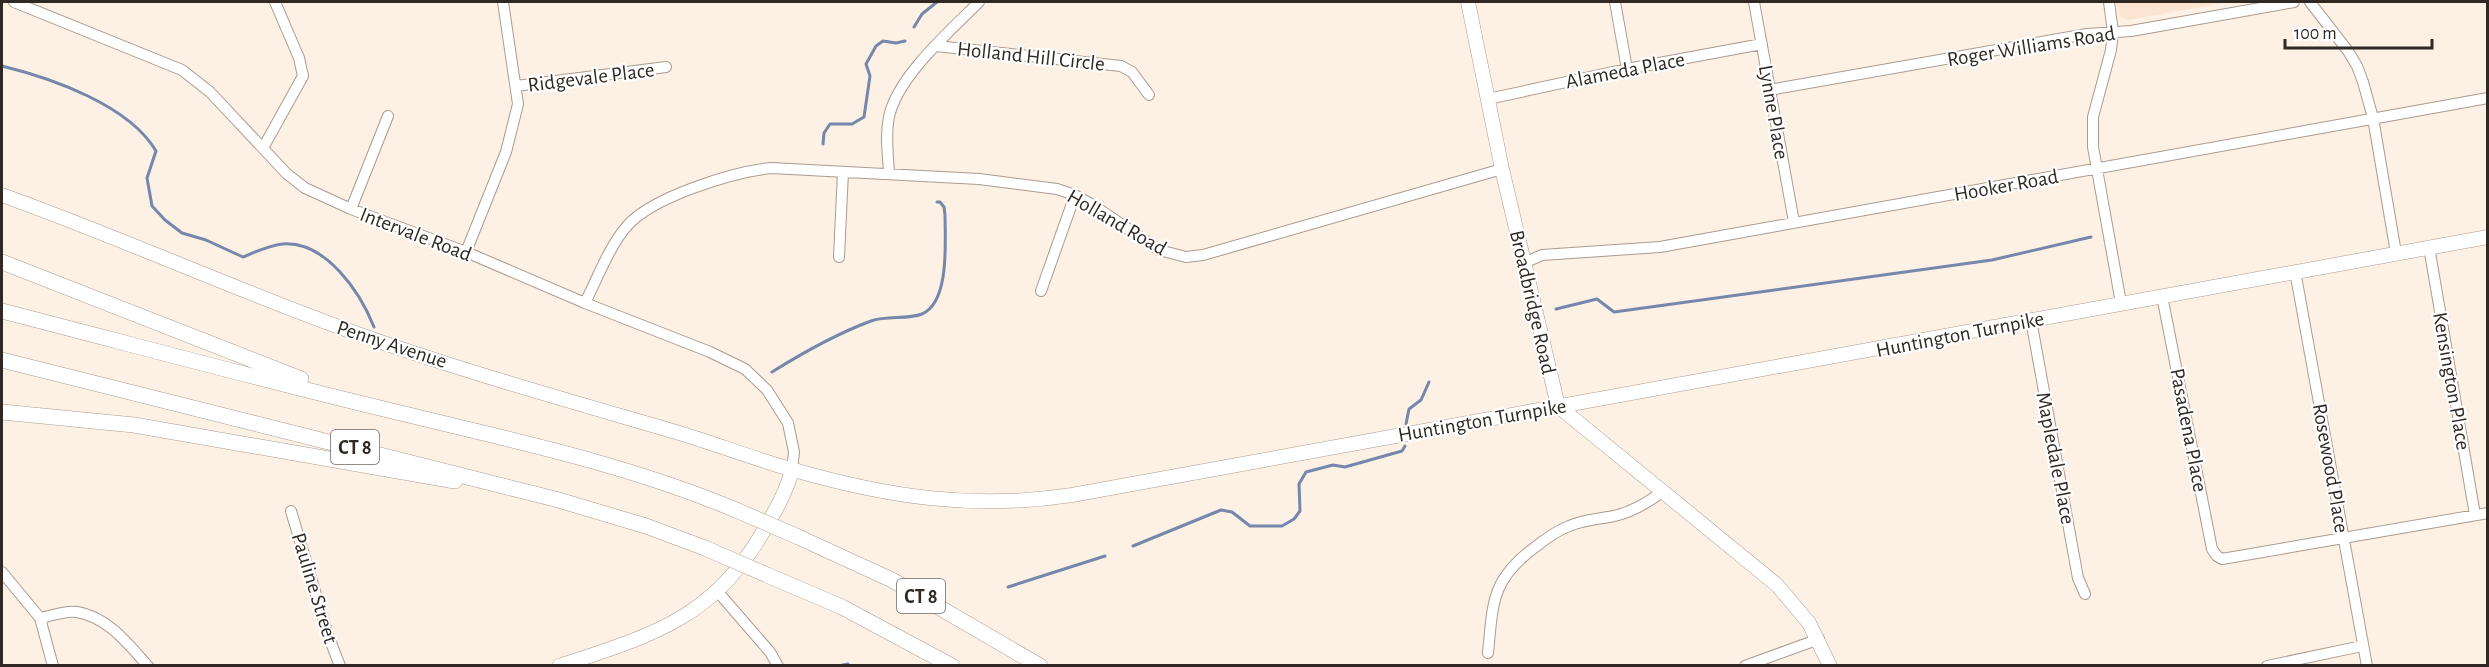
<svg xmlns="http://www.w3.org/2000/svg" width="2489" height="667" viewBox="0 0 2489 667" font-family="'Alegreya Sans',sans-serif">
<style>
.built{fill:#fbe5d1}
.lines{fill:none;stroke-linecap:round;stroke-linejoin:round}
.stream{stroke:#7588ac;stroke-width:3}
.minor-casing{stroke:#aa9b8e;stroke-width:12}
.major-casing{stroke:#aa9b8e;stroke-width:15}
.highway-casing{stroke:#aa9b8e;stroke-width:16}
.minor{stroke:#fff;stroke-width:10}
.major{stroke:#fff;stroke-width:14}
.highway{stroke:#fff;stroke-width:15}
.highway-bridge-casing{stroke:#aa9b8e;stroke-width:16;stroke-linecap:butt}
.highway-bridge{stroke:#fff;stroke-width:15}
.labels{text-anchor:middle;stroke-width:4.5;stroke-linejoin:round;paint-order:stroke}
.shield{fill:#fff;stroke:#6d6865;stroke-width:1.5}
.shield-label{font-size:20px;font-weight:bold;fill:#2f2823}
.street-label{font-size:21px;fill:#2f2823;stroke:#fff}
</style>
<rect width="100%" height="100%" fill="#fdf0e5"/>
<path class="built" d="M2116,2H2229L2128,20L2120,16Z"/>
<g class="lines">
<path class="stream" d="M914,27L922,14L937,2
M2,66C51,78 129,105 156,151L147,178L152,206L165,220L182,233L206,240L243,257C255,252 270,245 283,244C326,241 360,292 374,327
M823,144L824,133L830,124H852L864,117L870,76L866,64L876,46L883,41L896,43L905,41
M1556,309L1597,299L1614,312L1992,260L2091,237
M772,372C804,352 836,334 871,321C887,315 906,320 922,314C950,302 945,241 945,215L944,207L940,202H937
M1406,424L1409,409L1421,400L1429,382
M1133,546L1221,510L1232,512L1250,526H1282L1294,519L1300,511L1299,484L1306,472L1333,465L1345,467L1402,451L1405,446
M1008,587L1105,556
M838,666L848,664"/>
<defs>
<path id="minor" d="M14,2L182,70L210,92L287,174L305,188L351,209L466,252L585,303L710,352L745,369L767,390L788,423L794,452L792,470
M1615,2L1627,69
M1754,2L1794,222
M2109,2L2113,32L2111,50L2093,117V147L2121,303
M2310,2L2348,51L2357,66L2363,82L2373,118L2396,253
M936,46L1121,66L1132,72L1149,95
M516,86L666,67
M1769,90L2087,34L2131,31L2294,2
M1488,99L1627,69L1762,44
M263,148L303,76L299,58L275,2
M889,173C888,154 885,135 889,117C897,77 951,30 979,2
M351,209L388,116
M2429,247L2475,515
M466,252L506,152L518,104L503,2
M839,257L843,172
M1524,263L1542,255L1660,247L2488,98
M2295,271L2367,666
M1041,291L1075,195
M2162,296L2212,549L2217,556L2222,559L2488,513
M585,303C597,279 610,245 627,226C652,197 733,172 771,168L979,179L1057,189L1075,195L1093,205L1159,250L1186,257L1203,255L1502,169
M2031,320L2078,578L2085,594
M291,511L328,635L340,666
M2,572L40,618L53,666
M718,592L770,652L778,666
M40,618C51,616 66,610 77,612C108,617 128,644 148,666
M1488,653C1493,603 1491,580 1534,548C1544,540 1556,531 1569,526C1583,520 1599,519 1614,516C1632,512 1649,502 1663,491
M1745,666L1819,639
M2267,666L2362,646"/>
<path id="major" d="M1468,2L1502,169L1558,406L1777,585L1809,623L1830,666
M2,195C122,238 238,291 358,334C462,371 570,401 676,432C716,444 754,459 794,470C888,497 974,510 1072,495L2488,237
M559,666C649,636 712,620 763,532C775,511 786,493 792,470"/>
<path id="highway" d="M2,262L301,379
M2,311C130,344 259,379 388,410C506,439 624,463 736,510
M2,360L555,499L646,526L705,548
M2,412L134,425L455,481
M796,536L892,580L1040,666
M767,575L842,607L952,666"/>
</defs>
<use href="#minor" class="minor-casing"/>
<use href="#major" class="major-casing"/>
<use href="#highway" class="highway-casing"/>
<use href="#minor" class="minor"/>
<use href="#major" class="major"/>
<use href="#highway" class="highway"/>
<defs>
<path id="highway-bridge" d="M736,510L796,536
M705,548L767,575"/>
</defs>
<use href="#highway-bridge" class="highway-bridge-casing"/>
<use href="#highway-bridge" class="highway-bridge"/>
</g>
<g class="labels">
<g class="shield">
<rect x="331" y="430" width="48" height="34" rx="4.5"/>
<rect x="897" y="579" width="48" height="34" rx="4.5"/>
</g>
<g class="shield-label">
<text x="355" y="454">CT 8</text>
<text x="921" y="603">CT 8</text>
</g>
<g class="street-label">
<text transform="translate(2031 46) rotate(-9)" y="7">Roger Williams Road</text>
<text transform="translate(1031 56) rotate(6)" y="7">Holland Hill Circle</text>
<text transform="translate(1625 70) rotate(-11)" y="7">Alameda Place</text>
<text transform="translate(591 77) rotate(-7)" y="7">Ridgevale Place</text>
<text transform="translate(1774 112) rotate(80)" y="7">Lynne Place</text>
<text transform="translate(2006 185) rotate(-10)" y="7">Hooker Road</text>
<text transform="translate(1117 222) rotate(30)" y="7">Holland Road</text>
<text transform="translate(416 234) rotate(21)" y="7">Intervale Road</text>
<text transform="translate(1533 302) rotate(77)" y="7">Broadbridge Road</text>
<text transform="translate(1960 334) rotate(-11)" y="7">Huntington Turnpike</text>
<text transform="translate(392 344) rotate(18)" y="7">Penny Avenue</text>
<text transform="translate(2452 381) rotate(80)" y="7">Kensington Place</text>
<text transform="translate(1482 420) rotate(-10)" y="7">Huntington Turnpike</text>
<text transform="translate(2189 430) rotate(79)" y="7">Pasadena Place</text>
<text transform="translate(2056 458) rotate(79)" y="7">Mapledale Place</text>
<text transform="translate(2331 468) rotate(80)" y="7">Rosewood Place</text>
<text transform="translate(315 588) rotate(73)" y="7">Pauline Street</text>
</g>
</g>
<rect width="2489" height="667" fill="none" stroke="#2f2823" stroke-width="6"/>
<path d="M2285 39v9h147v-9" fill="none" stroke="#2f2823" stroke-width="3"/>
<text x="2294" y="39" font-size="18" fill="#2f2823" stroke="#ffffff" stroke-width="4.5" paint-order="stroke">100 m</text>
</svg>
